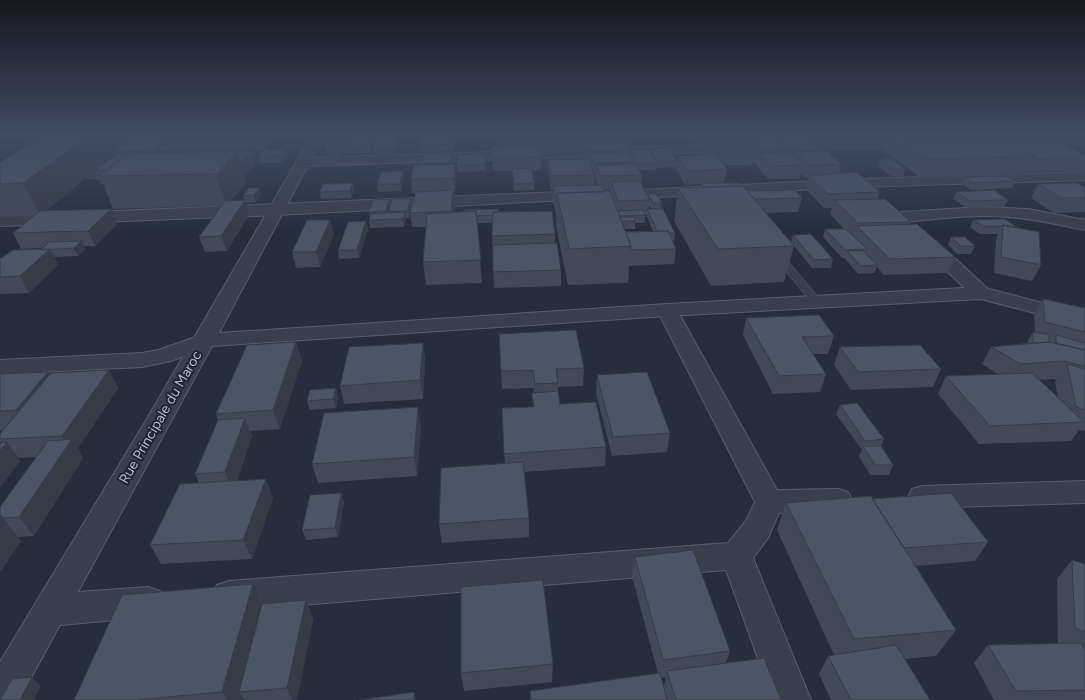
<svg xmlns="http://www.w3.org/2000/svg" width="1085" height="700" viewBox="0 0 1085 700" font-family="Figtree,sans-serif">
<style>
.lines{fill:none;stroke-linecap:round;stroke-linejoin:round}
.service-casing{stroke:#565e6b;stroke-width:1}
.minor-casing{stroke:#565e6b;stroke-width:2}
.tertiary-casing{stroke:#565e6b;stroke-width:2}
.service{fill:#38404d;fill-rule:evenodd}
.minor{fill:#38404d;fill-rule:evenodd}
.tertiary{fill:#38404d;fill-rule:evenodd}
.wall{fill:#404958;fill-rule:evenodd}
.shaded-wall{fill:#343c47}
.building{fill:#4a5566;stroke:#343c47}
.labels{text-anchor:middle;stroke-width:4;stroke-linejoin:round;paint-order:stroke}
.street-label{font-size:14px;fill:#b3bbc8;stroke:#1d2532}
</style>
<rect width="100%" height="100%" fill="#242e3d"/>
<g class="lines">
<defs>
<path id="service" d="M69,173H104L108,176L104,179L72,177L68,175Z
M777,252L781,253L821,300L823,302L821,304H813L772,255Z"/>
<path id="minor" d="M1024,135H1085V141L784,150L779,149L778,146L779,143L784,142Z
M734,144L739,145L740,148L739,151L304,166L299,165L297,162L299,159L304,158Z
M1085,172V180L859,187L617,199L612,198L610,195L612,192L617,191L859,179Z
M582,191L587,193L590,196L587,199L276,215L0,226V216Z
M982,207L1028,209L1085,220V230C1060,225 1035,219 1009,217C974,214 938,219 902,222L896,220L894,217L896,214L902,212Z
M930,240L936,241L988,289L991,293L988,297L981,299L974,297L924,249L921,245L924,241Z
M667,304L674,306L677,310L777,490L838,489L848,492L852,500L848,508L838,511L779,513L768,538L753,558L811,700H773L726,570L229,611L217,607L212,596L217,585L229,581L728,543L746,521L755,502L657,310L660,306Z
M205,334L213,335L216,340L213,345L171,361L142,367L0,374V360L142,353L158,350Z
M1085,481V503L922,508L912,505L908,497L912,489L922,486Z
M148,587L160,591L165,602L160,613L148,617L50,626L38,621L33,610L38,599L50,594Z"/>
<path id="tertiary" d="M312,135H324L219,333L667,304L981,287L1085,314V326L981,299L667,316L212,346L19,700H0V662L148,417Z"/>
</defs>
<use href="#service" class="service-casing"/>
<use href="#minor" class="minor-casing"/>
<use href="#tertiary" class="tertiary-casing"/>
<use href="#service" class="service"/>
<use href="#minor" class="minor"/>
<use href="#tertiary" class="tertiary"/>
</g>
<path class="wall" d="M41,135H275L266,150H254L256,154L253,158L255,164L245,175L247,182L230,201L244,200L243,196L249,188L261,195L256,202L246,203L249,215L227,251L205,252L199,237L221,206L113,209L103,184H101L95,171L116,154H115L45,211L117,224L95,246H84L85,249L78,256L54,257L58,265L29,293L0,294V277L42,248L21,249L13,233L35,216L0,217V163Z
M327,135H376V139L399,135V142L396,154L374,155L373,149L372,153L340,154L341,161L340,164H333L332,157L333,155H327L324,142Z
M438,135L439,136L455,142L454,151L421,152L420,145L421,136Z
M496,135H581L582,137L581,150L541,151V170H532L534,183V190L514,191L513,171H493L492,158L499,146L498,141H497Z
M689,135H797V137L819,150L818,151L841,164L839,174L880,192L878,199L911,222L910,224L955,257L948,273L884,275L877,267L874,273L858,274L845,259V258H842L823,237L825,229H844L830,214L832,208H824L806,189L808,178H805L801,174L800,178L768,179L757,166V163H751V165H724L727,169L724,182L708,183L748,191L802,198L798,212L766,213L791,242L793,235L833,259L831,268H812L794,246L784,282L711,286L674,221L678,188L701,187V184L685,185L676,169L678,156L705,154L704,152L705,144H696Z
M818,135H856V136L854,142L827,143Z
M858,135H901L900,137L920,139L921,137H937L935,135H965L964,137H955L964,142L1031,143L1085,155V179L1083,178L1085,174L1073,175L1066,171L1028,172L1026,175L921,178L899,162L900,161H896L882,150L885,139L881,136L880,139L865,140Z
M1055,135H1085V147L1067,139L1068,136L1058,137Z
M584,143L630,150L650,151V149L677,161L676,167L656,168L655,167V170H639L642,175L641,183L648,196V194L662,203L661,209L675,233L674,241H672L676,249L674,264L629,266L628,283L568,285L556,226V215L553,201V190H551L548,173V160L585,159L583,155ZM594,176H595V178L598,185H594ZM610,189V191L604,192V190ZM649,205L651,209H649ZM645,215H647V217L653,231L626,232L624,229H635V223H645Z
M451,154V164H455L456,177L455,192H454L455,205L454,212H498L555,234V243L561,270V286L494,288L492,236L493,223H477L482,283L426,285L423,262L426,227H412L410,213L415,193H412L411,179L421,164Z
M485,154V171L458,172L457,165Z
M259,156H286L281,163H261Z
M880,159L905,169L903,176H891L878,166Z
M403,171L404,178L401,191L378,192L377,184Z
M965,177L1015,181L1012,188L971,190L963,184Z
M353,183L354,190L351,198L321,199L320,192Z
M1038,184L1085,188V212L1054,213L1031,198Z
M956,192L1008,200L1004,207L967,208L953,199Z
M410,198L411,206L409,218H406L404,227L370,228L369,220L370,217L369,212L389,199L390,206Z
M1005,219L1041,265L1032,281L994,273L996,240L998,234H979L970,227L973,220Z
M330,220L334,235L320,267L296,268L292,252Z
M366,221L368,229L359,258L339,259L338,250Z
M951,237L975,246L971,254H957L948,245Z
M1043,299L1085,308V431L1079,430L1071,441L979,444L938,394L946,376L998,374L982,364L991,347L1028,343V340L1033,332H1035L1034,316ZM1052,379L1057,380L1055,382L1058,398L1039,380Z
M746,318L834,336L828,354H813L826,374L820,392L773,394L743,335Z
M499,334L584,368L583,386L558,387V395L560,404L606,447L605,466L524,472L529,518V537L442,543L439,524L505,464L502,408L533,407L532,393H534L533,388L502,389Z
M423,343L425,361L423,399L344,404L340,386Z
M840,347L941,369L933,387L851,390L834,365Z
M302,360L280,429L250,431L252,436L237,481L273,498L252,559L161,564L150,545L199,483L195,474L218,420L216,414Z
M109,370L118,388L78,448L83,458L34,536L18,537L21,541L0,572V507L36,457L18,458L20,461L0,488V434L3,430H0V374H49Z
M597,375L670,433L667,452L612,456L596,393Z
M336,388L338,398L336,408L310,410L307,401Z
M840,405L884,439L881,446L893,465L889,475H870L859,456L862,450L836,414Z
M421,426L417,476L318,483L312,464Z
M341,493L344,503L338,537L306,540L302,530Z
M872,499L988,542L975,561L915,566L956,630L936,656L905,659L930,700H831L819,674L828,656L834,655L777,530L786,503Z
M635,557L730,651L726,663L781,700H530V691L658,674L632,576ZM666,677L664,686L661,678Z
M1072,560L1085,564V700H994L974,663L988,645L1058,644L1057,579Z
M253,584L262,604L306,600L313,619L297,700H244L243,698L242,700H74Z
M553,664L552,682L464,691L461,673Z"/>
<path class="shaded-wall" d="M90,135H112L119,151L115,152V154L40,216L23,183Z
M168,135L173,148L157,150L161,161L160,163L155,150Z
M264,135H275L266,150L262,137Z
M351,135H355L349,148L351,154L348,141Z
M374,135H376V139L372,153L371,147Z
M399,135V142L396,154L395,148Z
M454,136L455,142L454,151Z
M252,142L256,154L253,158L255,164L245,175L247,182L226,206L216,174L238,151L248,154L246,149Z
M284,150L286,156L281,163L279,156Z
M340,154L341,161L340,164L338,157Z
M455,164L456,177L455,192L454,178Z
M403,171L404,178L401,191L400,184Z
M353,183L354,190L351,198L350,191Z
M259,188L261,195L256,202L254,195Z
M453,190L455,205L452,226L451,211Z
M410,198L411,206L409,218L408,211Z
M389,199L390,207L387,219L386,211Z
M245,200L249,215L227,251L221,236Z
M111,209L117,224L95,246L88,231Z
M405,212L406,220L404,227L403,219Z
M330,220L334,235L320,267L316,252Z
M366,221L368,229L359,258L357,250Z
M82,241L85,249L78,256L74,248Z
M50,249L58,265L29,293L20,276Z
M296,342L302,360L280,429L273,410Z
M423,343L425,361L423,399L420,380Z
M109,370L118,388L78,448L83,458L34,536L19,517L68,445L62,436Z
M48,372L59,390L28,429L16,410Z
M336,388L338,398L336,408L333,399Z
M418,407L421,426L417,476L414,457Z
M245,418L252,436L233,491L225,472Z
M7,442L20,461L0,488V451Z
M266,479L273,498L252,559L243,540Z
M341,493L344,503L338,537L335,528Z
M0,514L21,541L0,572Z
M253,584L265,611L239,692L243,698L242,700H227L222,692Z
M306,600L313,619L297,700H292L287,688Z
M32,677L41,686L34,700H20Z
M414,692L416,700H414Z"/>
<path class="building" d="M41,135H90L23,183L0,184V163Z
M168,135L155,150L115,152L130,137Z
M175,135H264L262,137L170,140Z
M327,135H351L348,141L324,142Z
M354,135H374L371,147L349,148Z
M399,135L395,148H373L378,136Z
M422,135H438L421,136Z
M498,135H537V138L498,139Z
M539,135H581L582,137L540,139Z
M717,135H757L718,136Z
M827,135H856V136H829Z
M454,136V144L420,145L422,137Z
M953,136L964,142L931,143L921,137Z
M805,137L819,150H791L779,138Z
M918,137L928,143L905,144L904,148H900L886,138Z
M756,138H775L787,150H754Z
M1025,140L1031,143L1012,144L1008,141H1001Z
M1008,141L1035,156L928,159L905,144Z
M252,142L246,149L157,150L166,144Z
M626,142L630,150L586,151L584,143Z
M1059,142L1085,155V161H1080L1072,157L1034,159L1035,156L1012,144Z
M540,146L541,157L492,158V147Z
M670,148L677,161H657L650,149Z
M649,149L656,163H634V162L630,152V150Z
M264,150H284L279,156H259Z
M214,151H251L241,162L238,151L213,152Z
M238,151L216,174L99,176L127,154Z
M827,151L841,164L809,165L795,152Z
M630,152L634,162L593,163L590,153Z
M790,152L803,165L771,166L759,153Z
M152,153L127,154L107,170L95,171L116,154Z
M333,154H340L338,157H332Z
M423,154H451L450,163L421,164Z
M485,154V164L457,165L458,155Z
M716,154L727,169L687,171L678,156Z
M589,159L594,175L551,176L548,160Z
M880,159H891L905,169H894Z
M455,164L454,178L411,179L414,165Z
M636,164L642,175L600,176L596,165Z
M531,168L534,183L514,184L512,169Z
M403,171L400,184H377L381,172Z
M856,172L880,192L828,194L809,176Z
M1006,176L1015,181L974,183L965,177Z
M640,181L650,200L618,201L611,182Z
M353,183L350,191L320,192L323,184Z
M701,183H741L748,191L795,190L802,198L754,199L743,186L704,187Z
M1077,183L1085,188V198H1062L1038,184Z
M602,185L604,192L557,193L556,201L553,186Z
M743,186L794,246L718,249L678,188Z
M249,188H259L254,195L243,196Z
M453,190L451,211L410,213L416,192Z
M994,190L1008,200L970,201L956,192Z
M610,191L631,246L569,249L557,193Z
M648,194H657L662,203H653Z
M410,198L408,211H389L392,199Z
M389,199L386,211L369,212L373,200Z
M885,199L911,222L858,223L834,200Z
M245,200L221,236L199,237L225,201Z
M111,209L88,231L13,233L40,211Z
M498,209V212H493V215L476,216V211L463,212L464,210Z
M647,209H663L675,233H669L668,231H657Z
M643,210L645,215L620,216L618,211Z
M476,211L481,260L423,262L427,214Z
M552,211L555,234L492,236L493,212Z
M405,212L403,219L369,220L371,214Z
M620,217H634L635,221H621Z
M1005,219L1018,228L1003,225L1002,227L1001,226H983L973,220Z
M307,220H330L316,252H292Z
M366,221L357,250H338L348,222Z
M917,224L955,257L890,259L857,226Z
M1003,225L1039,232L1041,265L1001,257Z
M825,229H846L867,249L845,250Z
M668,231L676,249L631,250V246L626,232Z
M811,234L833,259L814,260L793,235Z
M951,237H965L975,246H961Z
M82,241L74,248L41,250L49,242Z
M557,243L561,270L493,272V245Z
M50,249L20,276L0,277V259L13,250Z
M847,251H863L877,265L861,266Z
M1043,299L1085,308V332L1045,322Z
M819,315L834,336L802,337L826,374L779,376L746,318Z
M576,330L584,368L556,369L558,383L535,384L533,370L501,371L499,334Z
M1033,332L1049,335V342L1036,343L1033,342Z
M1056,335L1085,343V350L1056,343Z
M296,342L273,410L216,414L247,345Z
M1049,342L1085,350V366L1063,361L1021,364L991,347Z
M423,343L420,380L340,386L349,347Z
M920,345L941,369L858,372L840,347Z
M1067,364L1085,369V410L1076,407Z
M109,370L62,436L0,439V434L51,373Z
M48,372L16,410L0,411V374Z
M647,372L670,433L613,437L597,375Z
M1032,373L1084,422L990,426L946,376Z
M336,388L333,399L307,401L310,390Z
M558,391L560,404L596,402L606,447L504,454L502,408L534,407L532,393Z
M857,403L884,439L865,441L840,405Z
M418,407L414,457L312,464L324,413Z
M245,418L225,472L195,474L218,420Z
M72,439L19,517L3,518L0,514V507L48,441Z
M7,442L0,451V443Z
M863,446H881L893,465H875Z
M523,462L529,518L439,524L441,468Z
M266,479L243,540L150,545L180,484Z
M341,493L335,528L302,530L310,495Z
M951,493L988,542L904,548L872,499Z
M871,496L956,630L854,639L786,503Z
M693,550L730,651L663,660L635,557Z
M1072,560L1085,564V632L1075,628Z
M543,580L553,664L461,673V587Z
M253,584L222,692L137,700H74L122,595Z
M306,600L287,688L239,692L262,604Z
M1081,643L1085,650V690L1016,691L988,645Z
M896,645L930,700H851L828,656Z
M764,658L781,700H676L667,671Z
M660,673L667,700H531L530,691Z
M32,677L20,700H0L12,679Z
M414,692V700H359Z"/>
<linearGradient id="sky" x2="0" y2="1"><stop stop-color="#141922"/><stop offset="0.58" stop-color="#3f4c62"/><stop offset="1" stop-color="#3f4c62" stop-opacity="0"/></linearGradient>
<rect width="1085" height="233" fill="url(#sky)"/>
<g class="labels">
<g class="street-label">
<text transform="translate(160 417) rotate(-60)" y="5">Rue Principale du Maroc</text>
</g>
</g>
</svg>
